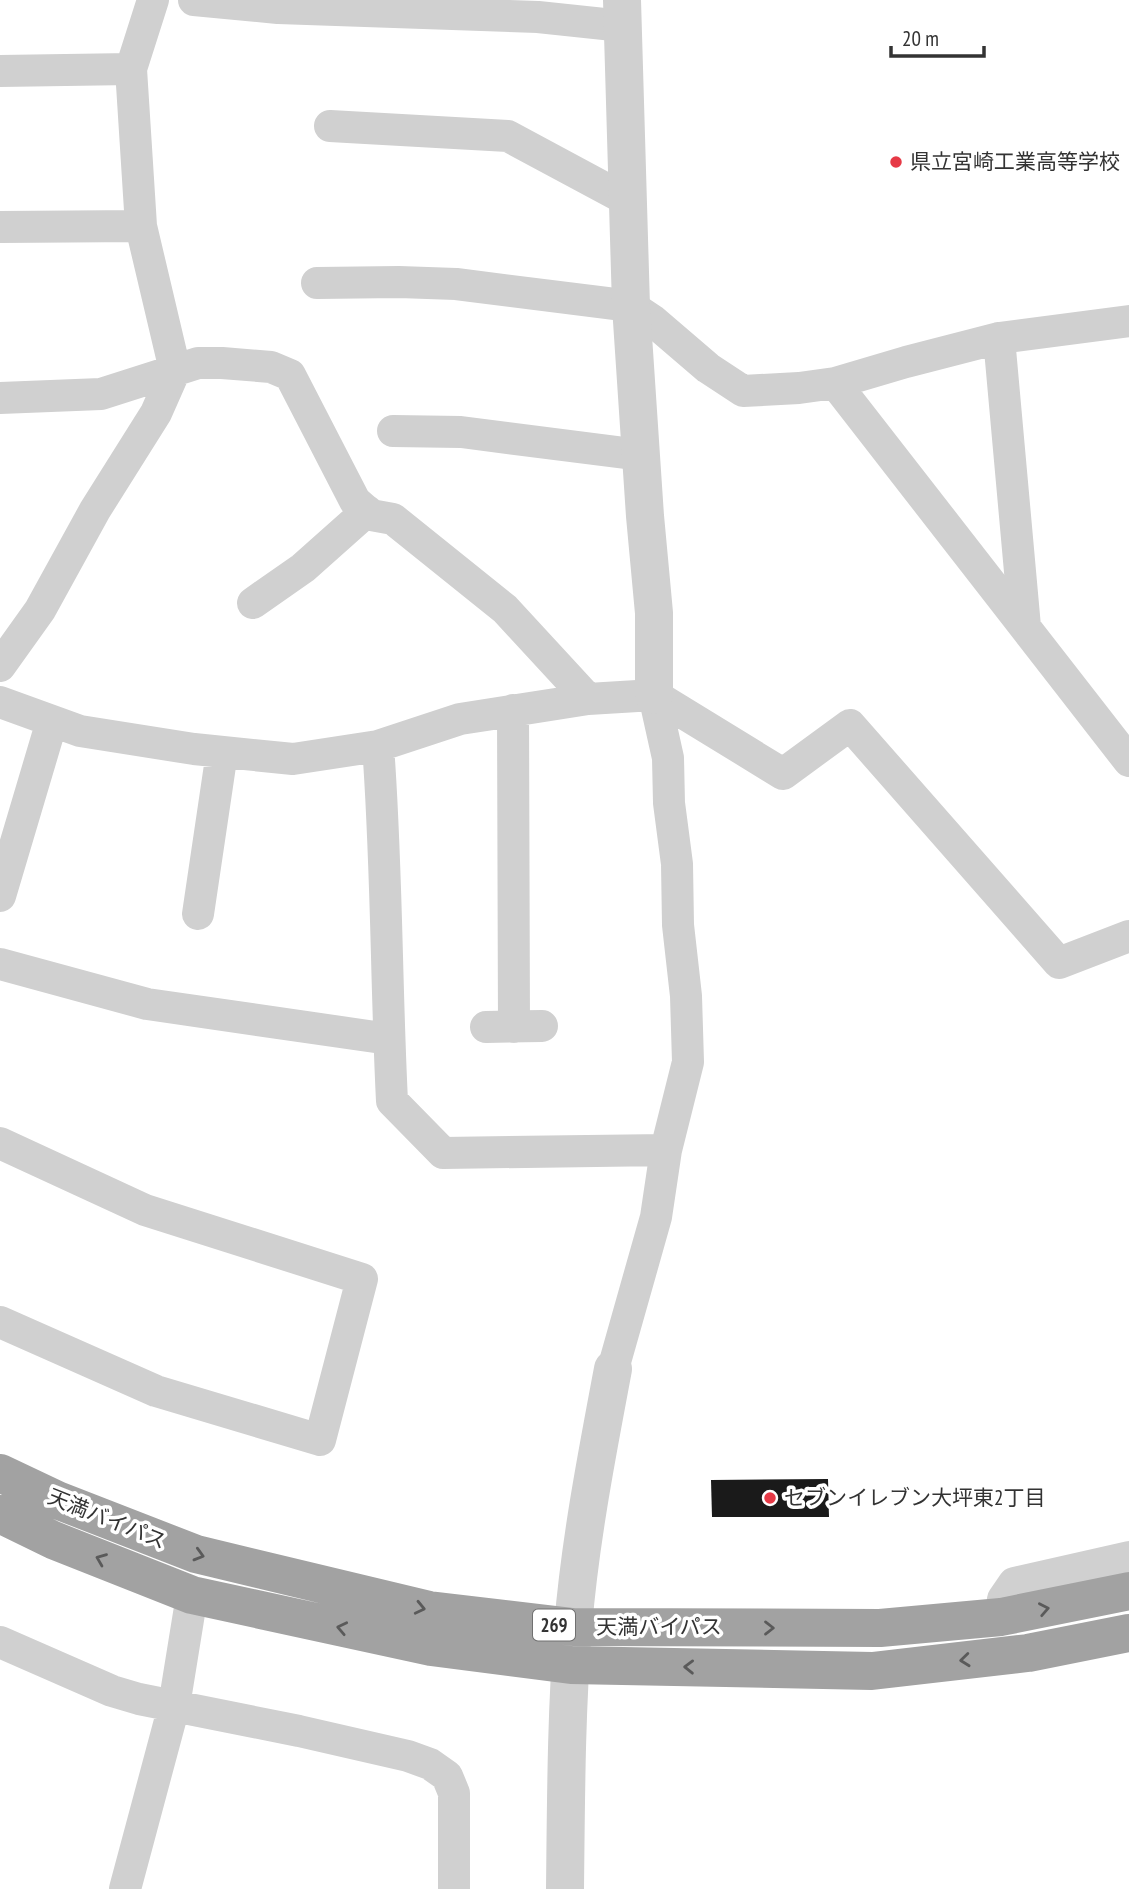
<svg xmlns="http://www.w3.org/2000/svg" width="1129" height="1889" viewBox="0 0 1129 1889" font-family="'PT Sans Narrow','Noto Sans JP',sans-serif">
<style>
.building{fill:#1a1a1a}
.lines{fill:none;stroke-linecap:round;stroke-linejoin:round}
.minor{stroke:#d0d0d0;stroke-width:32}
.tertiary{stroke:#d0d0d0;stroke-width:38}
.trunk{stroke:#a2a2a2;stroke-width:38}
.oneway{stroke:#5a5a5a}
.poi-dot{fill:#e63946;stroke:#fff;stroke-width:2.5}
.labels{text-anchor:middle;stroke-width:7;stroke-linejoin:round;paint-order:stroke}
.shield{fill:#fff;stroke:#707070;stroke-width:2}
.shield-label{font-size:19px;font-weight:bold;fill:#333}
.poi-label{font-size:21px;fill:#333;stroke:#fff;text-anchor:start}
.street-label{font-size:21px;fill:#333;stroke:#fff}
</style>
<rect width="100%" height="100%" fill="#fff"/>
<path class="building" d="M828,1479L829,1517H712L711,1480Z"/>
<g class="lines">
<path class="minor" d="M194,0L278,8L538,17L623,26
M0,71L131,69
M330,126L508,136L627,200
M0,227L141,226
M317,283L399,282L456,284L631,306L652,320L708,368L743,391L799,388L835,383L906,362L999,338L1129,321
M999,338L1025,627
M835,383L1129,761
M0,398L101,394L198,363H222L271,367L290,375L355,501L371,515L393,519L505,609L588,699
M393,431L461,432L641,455
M253,603L303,568L367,511
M0,666L40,610L95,510L156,413L175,370L141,226L131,69L153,0
M0,702L80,731L194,749L293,759L378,746L460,719L588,699L654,695L783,774L850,725L1059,963L1129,936
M513,710L514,1027
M378,746C387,864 386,983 392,1101L443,1153L666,1150
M0,896L52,721
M198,914L222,752
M0,964L147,1004L389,1039
M486,1027L542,1026
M0,1143L145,1210L362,1279L320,1440L156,1391L0,1322
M613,1369L656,1217L666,1150L688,1062L686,996L678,925L677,864L669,803L668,758L654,695
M1001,1617L1003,1599L1014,1583L1129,1557
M0,1642L112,1691L139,1699L299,1731L408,1756L430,1764L447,1776L454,1793V1889
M125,1889L174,1706L192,1595"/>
<path class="tertiary" d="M622,0L631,306L645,516L654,613V695
M565,1889C566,1802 566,1715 573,1627C580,1541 597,1454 613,1369"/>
<path class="trunk" d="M0,1473L57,1500L196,1554L429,1610L573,1627L880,1628L1001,1617L1129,1591
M0,1514L53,1540L192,1595L431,1647L571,1665L872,1671L1028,1653L1129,1633"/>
</g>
<defs><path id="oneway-chevron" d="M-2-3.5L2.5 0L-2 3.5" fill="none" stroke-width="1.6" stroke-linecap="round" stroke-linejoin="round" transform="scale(1.75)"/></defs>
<g class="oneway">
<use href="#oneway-chevron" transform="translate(199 1555) rotate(16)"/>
<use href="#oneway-chevron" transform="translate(101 1559) rotate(-158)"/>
<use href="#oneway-chevron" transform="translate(420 1608) rotate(13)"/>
<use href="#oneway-chevron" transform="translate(1044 1609) rotate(-11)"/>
<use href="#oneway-chevron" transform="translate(342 1628) rotate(-168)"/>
<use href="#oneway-chevron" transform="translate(769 1628)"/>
<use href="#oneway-chevron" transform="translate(965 1660) rotate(174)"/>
<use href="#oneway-chevron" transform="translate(689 1667) rotate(-179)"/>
</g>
<g class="poi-dot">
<circle cx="896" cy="162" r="7"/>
<circle cx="770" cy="1498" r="7"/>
</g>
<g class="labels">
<rect class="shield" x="533" y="1609.5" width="42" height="31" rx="5"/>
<g class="shield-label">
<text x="554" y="1632">269</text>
</g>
<g class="poi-label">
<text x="910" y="169">県立宮崎工業高等学校</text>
<text x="784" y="1505">セブンイレブン大坪東2丁目</text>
</g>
<g class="street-label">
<text transform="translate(107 1519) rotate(22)" y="7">天満バイパス</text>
<text x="659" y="1634">天満バイパス</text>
</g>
</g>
<path d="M891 46v10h93v-10" fill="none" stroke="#333333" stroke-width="3.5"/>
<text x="902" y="46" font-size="21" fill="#333333" stroke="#ffffff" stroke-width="5" paint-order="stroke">20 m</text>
</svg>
